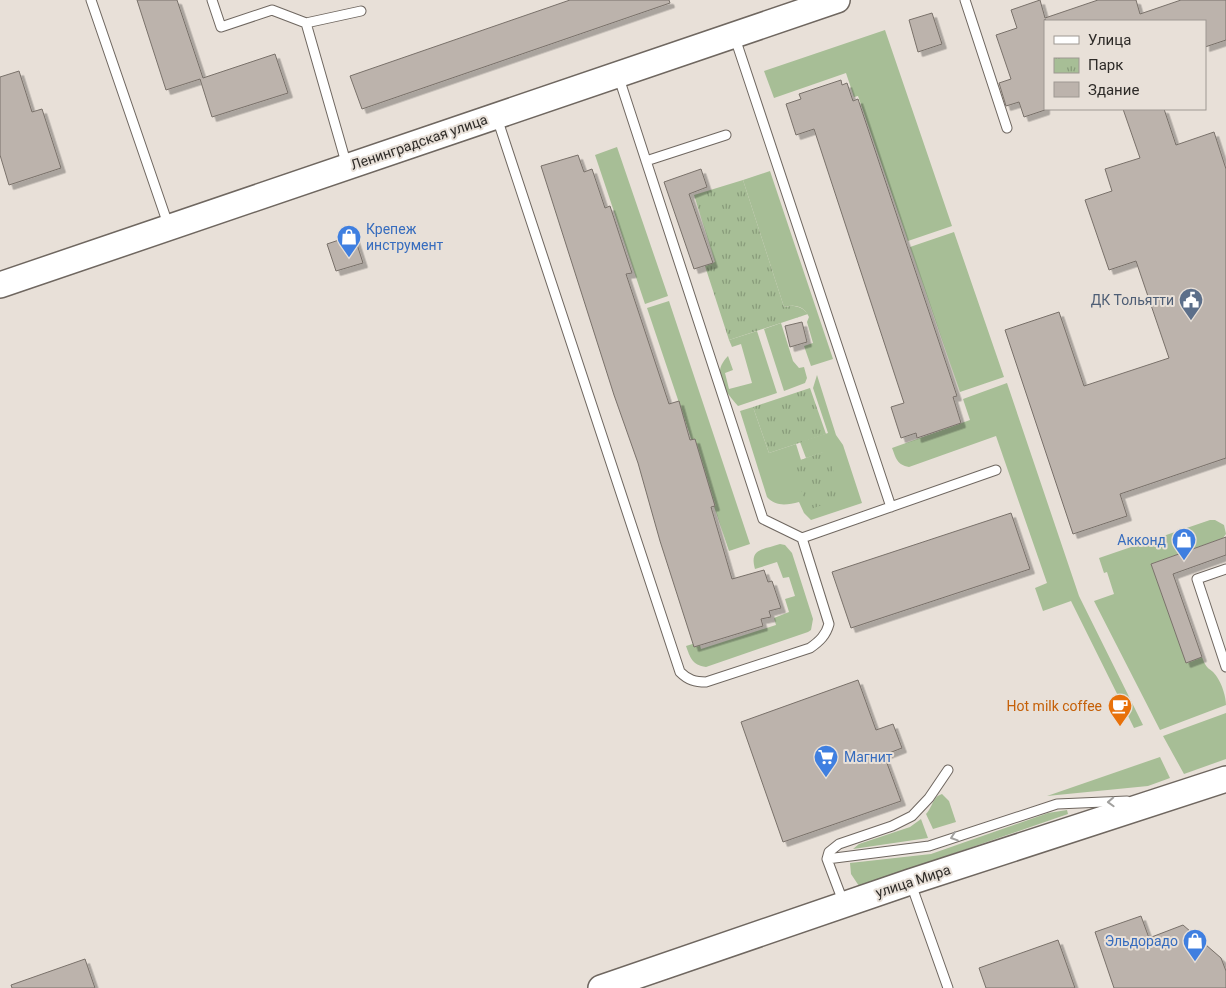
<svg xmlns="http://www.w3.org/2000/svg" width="1226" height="988" viewBox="0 0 1226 988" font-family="Roboto,sans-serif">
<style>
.grass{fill:#a7be96}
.park{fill:url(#park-tufts)}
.building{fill:#bcb3ac;stroke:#79716a;filter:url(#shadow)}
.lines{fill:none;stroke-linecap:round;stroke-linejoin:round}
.lane-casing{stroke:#6f6760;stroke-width:11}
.secondary-casing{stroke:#6f6760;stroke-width:28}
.lane{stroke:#fff;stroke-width:9}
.secondary{stroke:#fff;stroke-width:25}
.oneway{stroke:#a1a09e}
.labels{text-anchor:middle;stroke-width:4;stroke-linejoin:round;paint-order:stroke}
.street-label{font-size:14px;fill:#2e2b28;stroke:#e8e0d8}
.shop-label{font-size:14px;fill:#366cbe;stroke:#e8e0d8;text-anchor:start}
.service-label{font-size:14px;fill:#4e5e75;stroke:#e8e0d8;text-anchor:end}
.food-label{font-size:14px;fill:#c56008;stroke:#e8e0d8;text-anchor:end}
</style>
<defs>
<pattern id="park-tufts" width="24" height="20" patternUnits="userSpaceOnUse" patternTransform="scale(1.25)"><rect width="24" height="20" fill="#a7be96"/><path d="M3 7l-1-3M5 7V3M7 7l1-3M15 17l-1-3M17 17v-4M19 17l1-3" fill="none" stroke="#889b7a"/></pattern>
<filter id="shadow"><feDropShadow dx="4.5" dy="4.5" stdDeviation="0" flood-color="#0004"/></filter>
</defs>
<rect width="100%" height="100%" fill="#e8e0d8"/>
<path class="grass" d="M885,30L952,226L908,241L858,96L854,97L846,73L774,98L764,71Z
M617,147L668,296L645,304L595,155Z
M770,171L833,359L811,366L804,346L813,343L807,322L809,317C804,306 795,304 784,307L743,180Z
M954,232L1004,377L960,392L910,247Z
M669,301L750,544L729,551L647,308Z
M781,323L793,361L799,368L804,367L807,378L805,383L784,391L764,329Z
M757,331L777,393L738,406C725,391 710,374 728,356L733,370L725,373L729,389L752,383L741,344L732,347L729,340Z
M817,375L836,435L843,445L862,503L811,520L804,513L799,502C787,505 776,507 767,497L740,411L753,407L769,453L796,444L801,460L792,463L827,451L806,458L800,442L828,433L813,388Z
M1007,383L1079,596L1143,725L1134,728L1071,601L1043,611L1035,588L1047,583L996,436L909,467C897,465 896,458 892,448L970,420L963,399Z
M1210,520H1215L1224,525L1226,534L1223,538L1151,564L1187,663L1202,657C1207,672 1211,667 1217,677C1222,684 1226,697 1226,705L1160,730L1094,601L1114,594L1107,572L1104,573L1099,558Z
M780,544L785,545L792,553L813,619L811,630L808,632L706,667C692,665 690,657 686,646L699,642L701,649L776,625L774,618L789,612L785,599L795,596L789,577L783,578L777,562L755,569C749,548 763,550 780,544Z
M1226,713V759L1184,774L1163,736Z
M1160,757L1170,778L1148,786L1047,796Z
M942,794L949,801L956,822L933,829L926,814C933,807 932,797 942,794Z
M1067,810L1068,814L859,886L851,874L850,863L931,854L1048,813Z
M921,819L928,838L853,849L859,844L910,827Z"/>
<path class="park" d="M743,180L784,307C794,305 801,306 808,314L729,340L705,266L715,262L694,195Z
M810,388L826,434L769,453L753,407Z
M827,451L842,498L808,510L792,463Z"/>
<path class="building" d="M137,0H177L203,78L275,54L288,93L212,117L200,79L166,90Z
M570,0H669L670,3L362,109L350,76Z
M1040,0L1045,18L1098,0H1136L1140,14L1181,0H1226V40L1205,47V21H1045V19V110L1024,117L1019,102L1006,106L999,83L1011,79L996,35L1017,28L1011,10Z
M932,13L942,44L918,52L909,20Z
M19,71L32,112L42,109L61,168L9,185L0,155V77Z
M841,80L842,85L847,83L853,101L858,99L957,396L953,397L961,423L917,438L916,433L901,438L891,407L904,403L814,129L796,135L786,104L801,99L799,94Z
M1123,109H1164L1176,145L1214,132L1226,169V458L1120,494L1127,516L1073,534L1005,330L1059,312L1084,386L1169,358L1136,261L1109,270L1085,200L1112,191L1105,169L1140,158Z
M578,155L584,172L592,169L605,208L610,206L632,273L626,274L669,404L679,401L690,440L695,439L715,506L711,507L732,579L764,570L768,582L772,581L781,608L769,611L771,617L761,619L763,626L694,647L660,541L638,463L614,395L541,166Z
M701,169L707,187L689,194L713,263L694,269L664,182Z
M354,235L363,263L336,271L327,244Z
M802,322L807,342L790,347L785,326Z
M1011,513L1030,569L851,628L832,572Z
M1226,537V555L1173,574L1202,657L1186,663L1151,564Z
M858,680L876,730L893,724L902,748L884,755L901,801L783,842L741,722Z
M1141,916L1149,938L1183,925L1221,958L1226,971V988H1114L1095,932Z
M1058,940L1075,988H986L979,968Z
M85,959L95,988H12L11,985Z"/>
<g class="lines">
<defs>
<path id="lane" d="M91,0L169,227
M212,0L221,27L272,10L306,23L347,166
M965,0L1007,128
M306,23L361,11
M734,35L891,507
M497,118L680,672C688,680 695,682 706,682L810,648C820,641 826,635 829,624L802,538L763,519L618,75
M646,161L726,135
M802,538L996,470
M1226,569L1197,579L1226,667
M827,859L929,846L1057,804L1127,801
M911,884L948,988
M844,904L827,859L829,852L839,844L892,826L912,816L929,798L948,770"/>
<path id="secondary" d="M0,285L837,0
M601,988L910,882L1226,779"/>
</defs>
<use href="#lane" class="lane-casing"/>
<use href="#secondary" class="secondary-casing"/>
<use href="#lane" class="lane"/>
<use href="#secondary" class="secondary"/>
</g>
<defs><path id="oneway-chevron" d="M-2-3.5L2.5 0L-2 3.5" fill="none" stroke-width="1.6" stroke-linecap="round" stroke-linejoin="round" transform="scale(1.25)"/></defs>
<g class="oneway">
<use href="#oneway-chevron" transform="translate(1111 802) rotate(178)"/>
<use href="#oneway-chevron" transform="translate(954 837) rotate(161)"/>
</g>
<defs>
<symbol id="shop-pin" viewBox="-11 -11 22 30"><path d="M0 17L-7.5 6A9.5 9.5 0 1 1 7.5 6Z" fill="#3f7fe0" stroke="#e8e0d8"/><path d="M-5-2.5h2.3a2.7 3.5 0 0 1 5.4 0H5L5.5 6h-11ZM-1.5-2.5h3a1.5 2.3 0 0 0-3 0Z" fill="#fff"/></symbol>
<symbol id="civic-pin" viewBox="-11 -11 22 30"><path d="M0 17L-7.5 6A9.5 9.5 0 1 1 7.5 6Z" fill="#5c6f8a" stroke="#e8e0d8"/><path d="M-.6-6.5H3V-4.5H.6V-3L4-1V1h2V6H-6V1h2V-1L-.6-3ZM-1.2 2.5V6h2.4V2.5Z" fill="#fff"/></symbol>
<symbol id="cafe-pin" viewBox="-11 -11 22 30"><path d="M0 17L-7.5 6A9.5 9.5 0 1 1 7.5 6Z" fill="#e8710a" stroke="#e8e0d8"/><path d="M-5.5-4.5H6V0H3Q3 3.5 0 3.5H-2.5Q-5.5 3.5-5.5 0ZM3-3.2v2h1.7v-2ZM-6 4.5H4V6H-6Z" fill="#fff"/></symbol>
<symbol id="supermarket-pin" viewBox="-11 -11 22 30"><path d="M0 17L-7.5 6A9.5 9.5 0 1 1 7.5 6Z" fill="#3f7fe0" stroke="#e8e0d8"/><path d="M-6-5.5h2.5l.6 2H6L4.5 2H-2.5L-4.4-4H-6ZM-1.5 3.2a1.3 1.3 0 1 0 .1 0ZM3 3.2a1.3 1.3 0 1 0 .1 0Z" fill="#fff"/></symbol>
</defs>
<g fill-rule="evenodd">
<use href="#shop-pin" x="335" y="223" width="28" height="38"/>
<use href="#civic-pin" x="1177" y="286" width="28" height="38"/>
<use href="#shop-pin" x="1170" y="526" width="28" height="38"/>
<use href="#cafe-pin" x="1106" y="692" width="28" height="38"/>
<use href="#supermarket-pin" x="812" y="743" width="28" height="38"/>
<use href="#shop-pin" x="1181" y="927" width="28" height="38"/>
</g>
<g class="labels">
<g class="street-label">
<text transform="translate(419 142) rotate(-19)" y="5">Ленинградская улица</text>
<text transform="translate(913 881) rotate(-18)" y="5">улица Мира</text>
</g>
<g class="shop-label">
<text x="366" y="234">Крепеж<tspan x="366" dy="16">инструмент</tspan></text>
<text x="1166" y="545" text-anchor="end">Акконд</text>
<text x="844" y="762">Магнит</text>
<text x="1178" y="946" text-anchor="end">Эльдорадо</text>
</g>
<g class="service-label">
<text x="1174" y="305">ДК Тольятти</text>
</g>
<g class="food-label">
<text x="1102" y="711">Hot milk coffee</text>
</g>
</g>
<rect x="1044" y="20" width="162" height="90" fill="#e8e0d8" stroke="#9e9892"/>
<rect x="1054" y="36" width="25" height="8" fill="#ffffff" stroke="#9e9892"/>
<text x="1088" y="45" font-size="15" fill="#2e2b28">Улица</text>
<rect x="1054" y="58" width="25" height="15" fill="url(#park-tufts)" stroke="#9e9892"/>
<text x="1088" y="70" font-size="15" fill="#2e2b28">Парк</text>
<rect x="1054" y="82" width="25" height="15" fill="#bcb3ac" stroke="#9e9892"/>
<text x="1088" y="95" font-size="15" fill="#2e2b28">Здание</text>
</svg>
